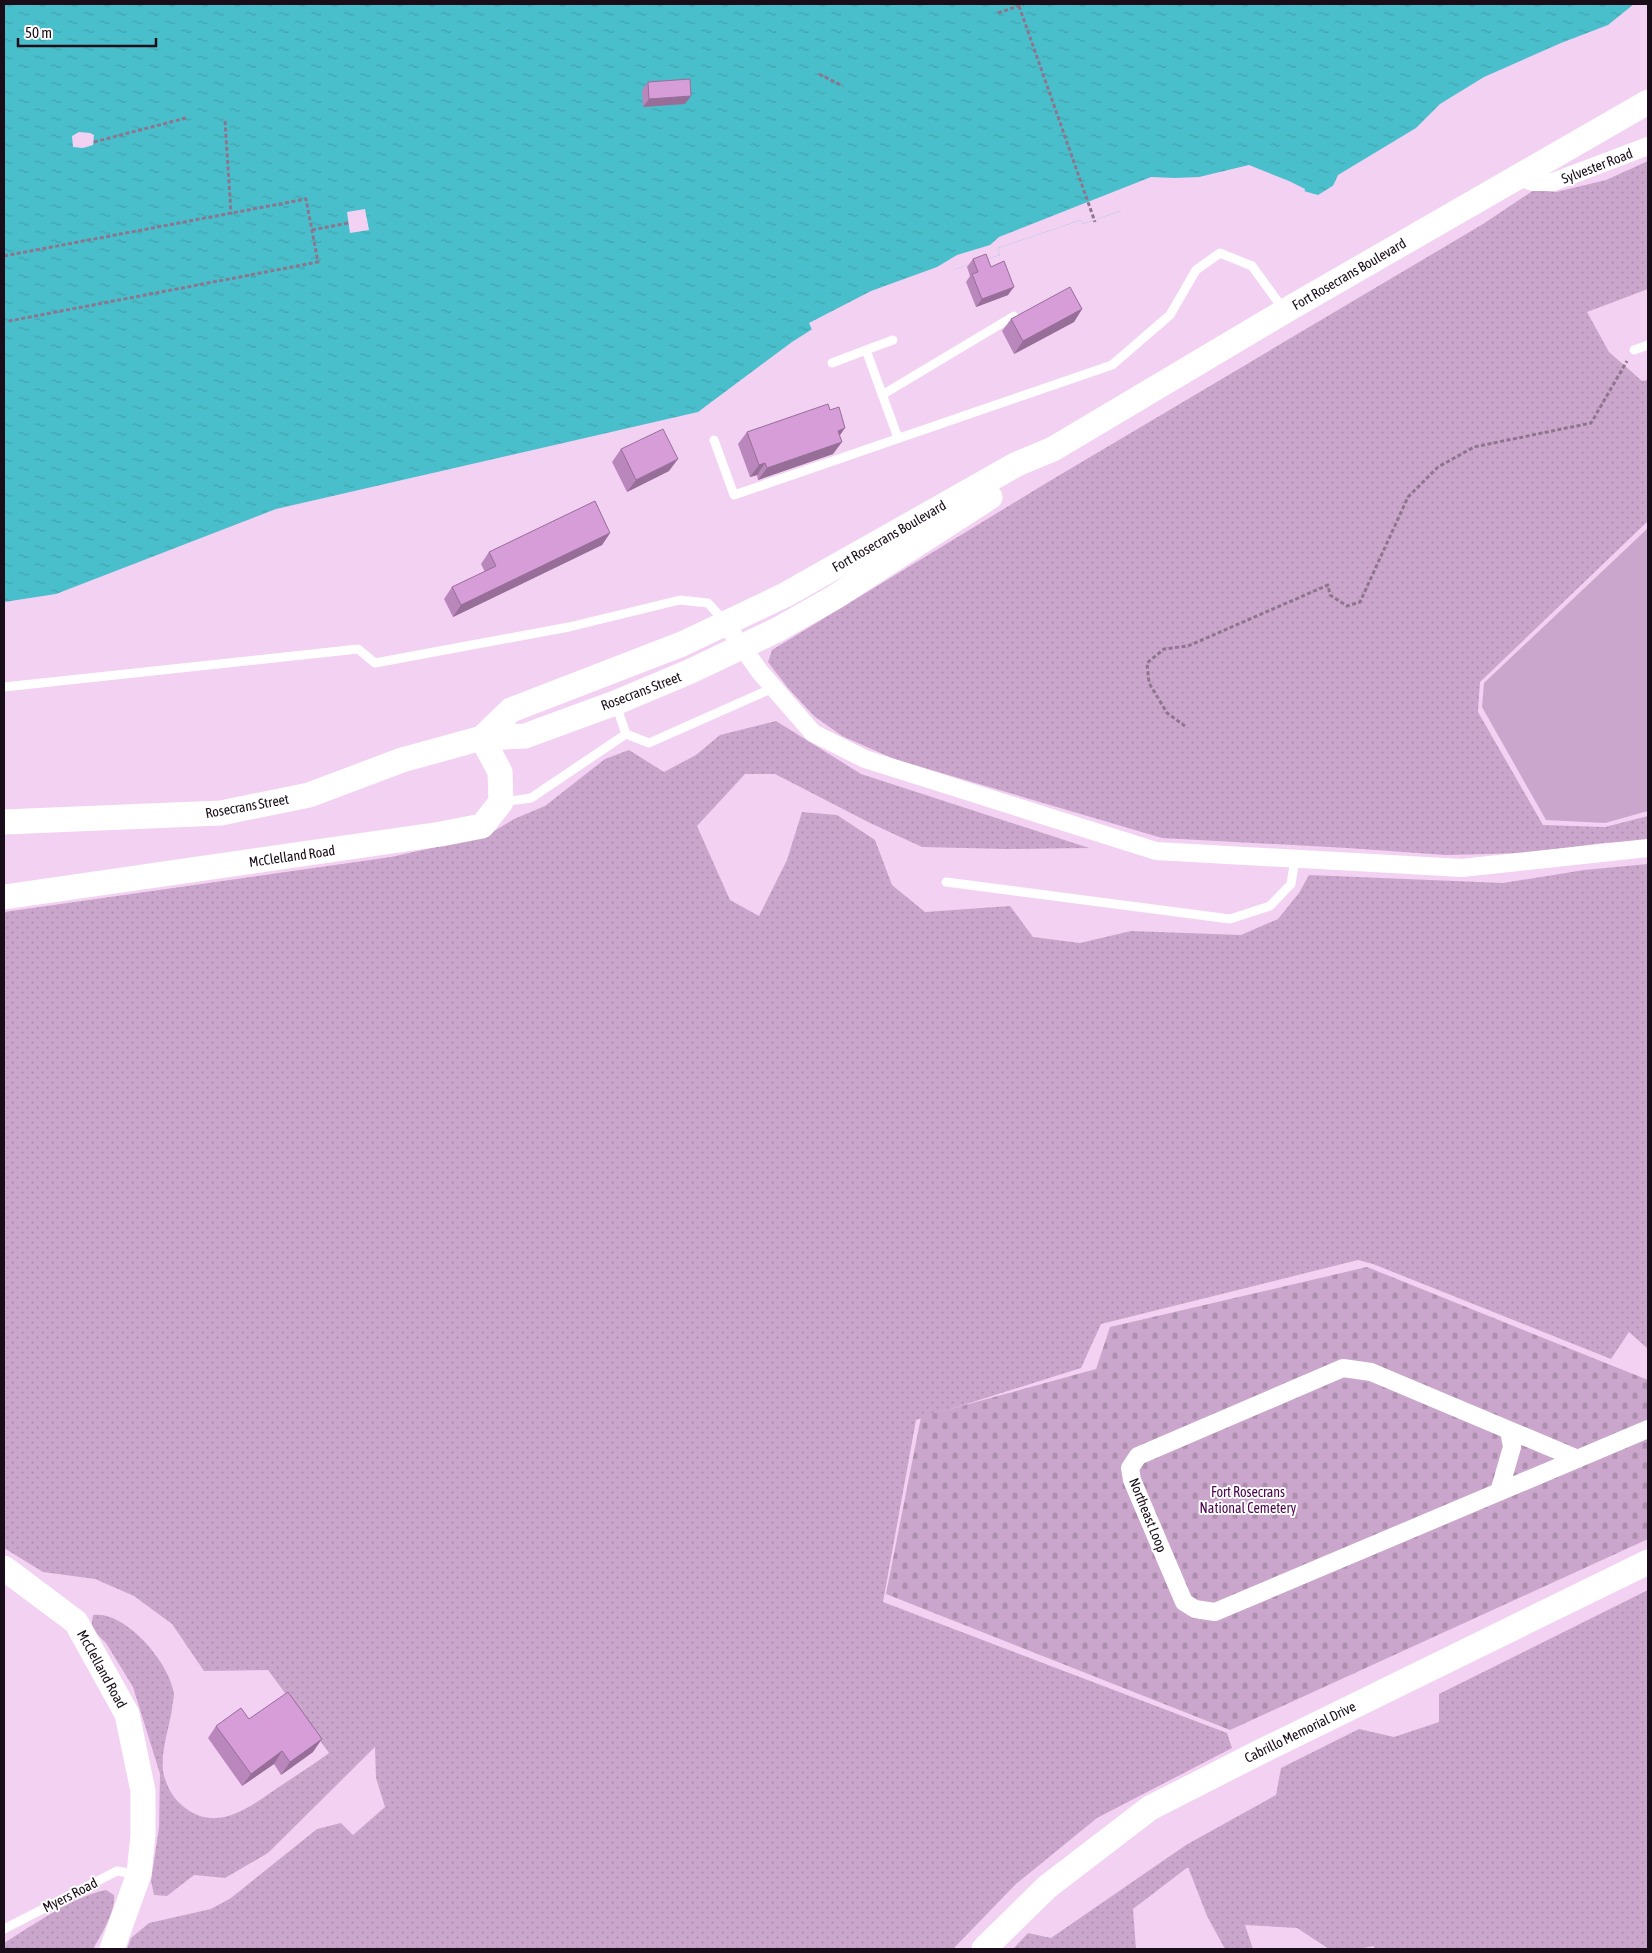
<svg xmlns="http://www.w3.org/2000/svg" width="1652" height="1953" viewBox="0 0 1652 1953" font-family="'Asap Condensed',sans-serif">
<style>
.grass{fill:url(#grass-dots)}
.cemetery{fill:url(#cemetery-stones)}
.garden{fill:#cba6cc}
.water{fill:url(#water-ripples)}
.pier{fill:#f3d1f3}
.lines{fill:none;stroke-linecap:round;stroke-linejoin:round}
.path{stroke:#8d768d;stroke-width:3;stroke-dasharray:4 2.5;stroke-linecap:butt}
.lane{stroke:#fff;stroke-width:9}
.street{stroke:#fff;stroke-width:18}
.secondary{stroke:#fff;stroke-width:25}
.wall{fill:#b987bb}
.shaded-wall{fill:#966e98}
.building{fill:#d79dd9;stroke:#966e98}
.labels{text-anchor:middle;stroke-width:4;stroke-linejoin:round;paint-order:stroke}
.street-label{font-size:14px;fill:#180d18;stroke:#fff}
.park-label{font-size:14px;fill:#4c0350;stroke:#fff}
</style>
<defs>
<pattern id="grass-dots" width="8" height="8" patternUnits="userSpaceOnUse" patternTransform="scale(1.25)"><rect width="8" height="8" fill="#cba6cc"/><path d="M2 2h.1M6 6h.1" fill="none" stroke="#ae8eae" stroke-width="1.8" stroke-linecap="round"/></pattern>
<pattern id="cemetery-stones" width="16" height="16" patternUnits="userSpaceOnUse" patternTransform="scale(1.25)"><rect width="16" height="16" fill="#cba6cc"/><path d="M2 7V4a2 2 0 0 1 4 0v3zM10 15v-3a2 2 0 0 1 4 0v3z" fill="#ae8eae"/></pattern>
<pattern id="water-ripples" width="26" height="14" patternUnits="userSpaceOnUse" patternTransform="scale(1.25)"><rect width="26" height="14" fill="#4abfcc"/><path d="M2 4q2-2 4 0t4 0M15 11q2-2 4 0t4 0" fill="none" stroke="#40a3ae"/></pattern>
</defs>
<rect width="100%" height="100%" fill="#f3d1f3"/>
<path class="grass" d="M1648,161V289L1587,312L1609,352L1642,381L1648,380V521L1480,682L1478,712L1543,825L1605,827L1648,816V840L1603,843L1527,853L1446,855L1347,848L1162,838L894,759L842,736L814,716L788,688L768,662L772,650L1053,479L1483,224L1534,190L1556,192L1606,180Z
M776,721L861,774L1089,848L1007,849L922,847L870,823L775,774H745L697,826L730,900L759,916L787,860L802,812L837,815L875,840L892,885L925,912L1010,906L1033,937L1080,943L1131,931L1241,935L1278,919L1299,893L1309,875L1503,883L1584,870L1648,864V1349L1629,1332L1611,1359L1373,1264L1358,1260L1101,1324L1081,1368L916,1420L883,1602L1227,1733L1232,1748L1097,1818L1016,1884L953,1949H127L131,1938L149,1923L211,1909L231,1898L317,1829L341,1823L353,1835L385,1807L376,1778L375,1747L268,1853L225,1878L194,1875L167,1896L154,1895L151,1881L159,1827L160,1774L133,1687L106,1643L91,1628L93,1615C125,1610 170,1663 174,1694C174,1698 172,1704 172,1709C169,1730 159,1755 164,1776C168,1789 174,1799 184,1807C219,1835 253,1804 282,1785C298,1774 315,1764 329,1753L268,1670L204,1671L172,1624L134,1596L95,1579L43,1572L4,1548V912L391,857L486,836L514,819L545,806L605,759L629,750L664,772L696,755L720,735Z
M1648,1590V1949H1374V1946L1358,1949H1329L1297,1928L1245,1925L1253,1949H1225L1207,1916L1188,1867L1133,1909L1136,1949H1013L1028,1933L1051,1938L1186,1845L1276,1795L1281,1768L1359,1729L1394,1737L1439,1722V1694Z
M106,1890L114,1895C116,1911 101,1935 93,1949H4V1943C34,1925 71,1897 106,1890Z"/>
<path class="cemetery" d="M1367,1267L1648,1380V1539L1230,1730L886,1594L921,1417L1096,1369L1110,1327Z"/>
<path class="garden" d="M1648,528V811L1605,823L1546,820L1482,707L1484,683Z"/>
<path class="water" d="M4,4H1648L1597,36L1479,95L1318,195L1247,175L1142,190L1120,211L1083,224L1081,220L998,248L1000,255L955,269L814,328L792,342L698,412L276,509L56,594L4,602Z"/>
<path class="pier" d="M1634,4H1648V20L1639,24L1622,37L1598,39L1480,97L1337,187L1333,186L1338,175L1416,128L1440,104L1484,77L1561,43L1608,25Z
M79,132L90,133L94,135L93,145L83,148L73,147L72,136Z
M1249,165L1289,181L1305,189L1304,194L1246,178L1182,189L1143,193L1130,205L1120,211L1083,224L1081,220L998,248L1000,255L955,269L939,279L896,294L870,306L867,309L813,332L809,323L871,291L937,267L957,255L990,245L999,237L1151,177L1175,178L1199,177Z
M365,209L369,230L350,233L347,212Z"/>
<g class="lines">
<path class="path" d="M1019,6L1095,222
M998,13L1024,4
M819,74L843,86
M225,121L231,213
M94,142L186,118
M312,230L348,223
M4,256L306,199L318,262L9,321
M1185,726L1167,713L1149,683L1147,663L1164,649L1188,646L1328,585L1330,595L1347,606L1360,602L1408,497L1438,467L1474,447L1591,423L1627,361"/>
<path class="lane" d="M866,350L893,340
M1634,350L1648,345
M832,363L866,350L898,438
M882,395L1014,316
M714,440L734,495L1112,365L1170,315L1196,270L1220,253L1252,266L1284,310
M4,687L358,649L375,663L569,627L680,600L708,603L724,621
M626,734L649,743L773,688
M502,802L531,798L626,734L616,705
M946,882L1230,919L1270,906L1291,884L1295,859
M4,1929L117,1871L136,1874"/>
<path class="street" d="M1517,176L1533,182H1553L1648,146
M725,623L760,672L813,733L865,759L1156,851L1462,868L1648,848
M1578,1459L1371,1372L1343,1368L1138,1456L1130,1468L1132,1480L1184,1602L1195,1609L1215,1612L1648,1429
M1499,1492L1512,1447L1509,1431"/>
<path class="secondary" d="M482,738L511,710L682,644L785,595L1017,464L1053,449L1285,311L1648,102
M4,822L221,813L309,795L402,760L482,738L525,736L615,703L691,671L777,630L835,597L990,497
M4,897L441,834L482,826L501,802L500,772L482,738
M4,1568L76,1622L127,1714L143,1791V1835L139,1874L112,1949
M984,1949L1047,1887L1150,1808L1266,1749L1648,1562"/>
</g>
<path class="wall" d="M648,82L685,104L643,107L642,90Z
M973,259L991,267L1008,295L976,307L966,282L970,276L967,267Z
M1082,309L1074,322L1014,354L1002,331L1011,319Z
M747,432L840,436L833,454L758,480L757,475L750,477L738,444Z
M621,449L669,471L627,492L612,462Z
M610,533L602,545L453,617L444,599L452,587L485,572L481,564L489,552Z
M249,1719L313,1752L281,1775L274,1764L242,1786L208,1738L216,1726Z"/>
<path class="shaded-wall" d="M691,96L685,104L643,107L649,99Z
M1014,287L1008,295L976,307L982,299Z
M1082,309L1074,322L1014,354L1023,341Z
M845,428L836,441L838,431Z
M842,442L833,454L758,480L767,468Z
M678,459L669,471L627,492L636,480Z
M765,463L757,475L750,477L759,465Z
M610,533L602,545L453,617L461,605Z
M322,1739L313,1752L281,1775L290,1762Z
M282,1751L274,1764L242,1786L251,1774Z"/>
<path class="building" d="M690,79L691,96L649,99L648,82Z
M986,254L991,267L1004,261L1014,287L982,299L972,274L978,272L973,259Z
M1070,287L1082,309L1023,341L1011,319Z
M828,404L830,410L839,407L845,428L838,431L842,442L767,468L765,463L759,465L747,432Z
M663,429L678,459L636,480L621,449Z
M595,501L610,533L461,605L452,587L496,566L489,552Z
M288,1692L322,1739L290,1762L282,1751L251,1774L216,1726L241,1708L249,1719Z"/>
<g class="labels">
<g class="street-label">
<text transform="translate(1597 166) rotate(-21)" y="5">Sylvester Road</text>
<text transform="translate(1349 274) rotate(-30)" y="5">Fort Rosecrans Boulevard</text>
<text transform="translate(889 536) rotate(-30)" y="5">Fort Rosecrans Boulevard</text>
<text transform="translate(641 691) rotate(-21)" y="5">Rosecrans Street</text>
<text transform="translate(247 806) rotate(-10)" y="5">Rosecrans Street</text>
<text transform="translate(292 856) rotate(-8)" y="5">McClelland Road</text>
<text transform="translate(1148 1515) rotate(68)" y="5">Northeast Loop</text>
<text transform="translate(102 1669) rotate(61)" y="5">McClelland Road</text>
<text transform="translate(1300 1732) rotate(-26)" y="5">Cabrillo Memorial Drive</text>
<text transform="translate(70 1895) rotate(-27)" y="5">Myers Road</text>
</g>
<g class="park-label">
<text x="1248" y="1497">Fort Rosecrans<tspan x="1248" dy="16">National Cemetery</tspan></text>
</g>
</g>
<rect width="1652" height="1953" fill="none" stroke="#180d18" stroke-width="10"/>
<path d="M18 38v8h138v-8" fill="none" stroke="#180d18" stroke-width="2.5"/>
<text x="25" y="38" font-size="15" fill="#180d18" stroke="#ffffff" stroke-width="4" paint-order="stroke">50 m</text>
</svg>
